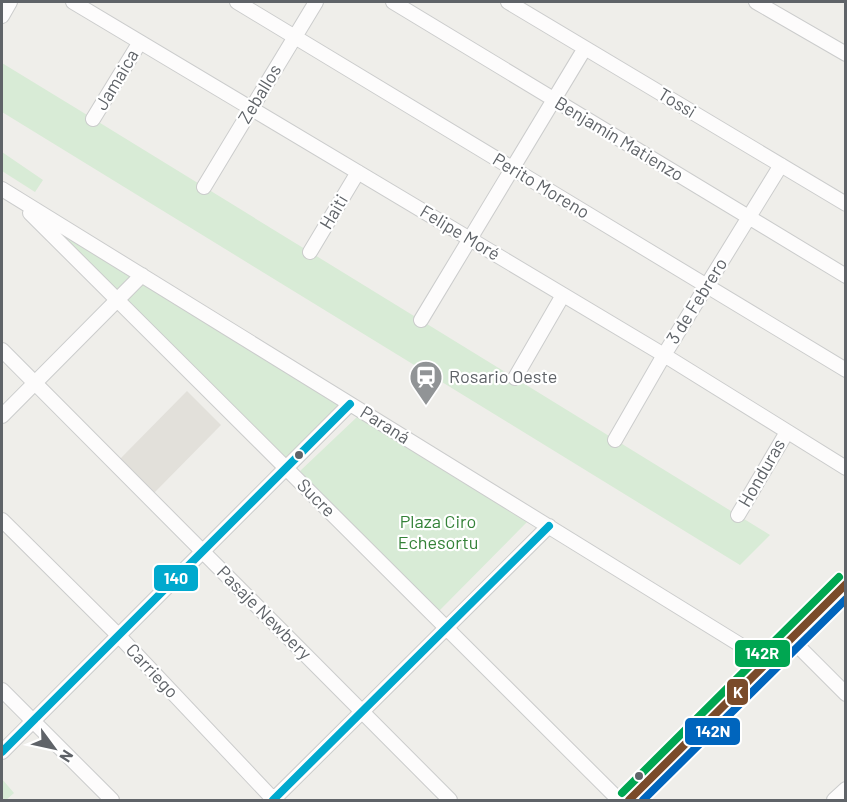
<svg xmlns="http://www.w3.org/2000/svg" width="847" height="802" viewBox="0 0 847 802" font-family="Barlow,sans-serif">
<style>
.education{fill:#e2e0da}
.green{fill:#d8ebd6}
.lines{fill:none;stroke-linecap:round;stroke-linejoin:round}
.minor-casing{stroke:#cbcccc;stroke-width:16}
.secondary-casing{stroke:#cacacb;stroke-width:22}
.minor{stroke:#fdfcfc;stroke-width:14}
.secondary{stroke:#fdfcfc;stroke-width:20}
.bus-1-casing{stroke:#fff;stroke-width:12}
.bus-2-casing{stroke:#fff;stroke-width:12}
.bus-3-casing{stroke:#fff;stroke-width:12}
.bus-4-casing{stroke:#fff;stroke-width:12}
.bus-1{stroke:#00a9ce;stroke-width:8}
.bus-2{stroke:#7a4b2a;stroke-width:8}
.bus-3{stroke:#0065bd;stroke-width:8}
.bus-4{stroke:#00a651;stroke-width:8}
.bus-dot{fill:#5f6368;stroke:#fff;stroke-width:2}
.labels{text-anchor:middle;stroke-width:4.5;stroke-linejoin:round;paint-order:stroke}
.street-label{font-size:18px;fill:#5f6368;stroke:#fff}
.poi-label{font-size:18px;fill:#5f6368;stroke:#fff;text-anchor:start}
.park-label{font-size:18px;fill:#348238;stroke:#fff}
.line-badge{stroke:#fff;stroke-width:2}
.badge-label{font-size:16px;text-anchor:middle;font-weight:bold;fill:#fff}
</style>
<rect width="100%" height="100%" fill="#efeeea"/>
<path class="education" d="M187,391L221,425L154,493L120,459Z"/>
<path class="green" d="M2,63L79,110L770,535L740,565L2,112Z
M2,152L43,180L35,192L2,171Z
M41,218L133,275L117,292Z
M144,280L340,403L285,460L123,302Z
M357,417L527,522L437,613L300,471Z
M2,779L14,793L6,800H2Z"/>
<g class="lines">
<defs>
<path id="minor" d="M73,2L664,355L846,468
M237,2L846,370
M393,2L846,276
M508,2L846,204
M756,2L846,54
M2,16L10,2
M93,119L140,42
M204,187L316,2
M2,189L768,662
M30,213L619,800
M310,252L358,172
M421,320L585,48
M2,350L450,800
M515,378L563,295
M2,416L142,275
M615,440L664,355L781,165
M738,515L787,432
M2,520L119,636L274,800
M791,639L846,694
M2,690L112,800
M2,752L350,404
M273,800L549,526
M834,800L846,789"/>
<path id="secondary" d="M629,800L846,584"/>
</defs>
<use href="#minor" class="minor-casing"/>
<use href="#secondary" class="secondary-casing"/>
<use href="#minor" class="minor"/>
<use href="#secondary" class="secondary"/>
<defs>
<path id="bus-1" d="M2,752L350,404
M273,800L549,526"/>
<path id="bus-2" d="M629,800L846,584"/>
<path id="bus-3" d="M643,800L846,599"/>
<path id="bus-4" d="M622,793L839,577"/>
</defs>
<use href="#bus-1" class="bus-1-casing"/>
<use href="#bus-2" class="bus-2-casing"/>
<use href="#bus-3" class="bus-3-casing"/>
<use href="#bus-4" class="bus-4-casing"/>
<use href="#bus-1" class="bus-1"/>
<use href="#bus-2" class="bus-2"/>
<use href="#bus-3" class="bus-3"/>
<use href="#bus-4" class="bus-4"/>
</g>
<defs>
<symbol id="station-pin" viewBox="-11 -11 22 30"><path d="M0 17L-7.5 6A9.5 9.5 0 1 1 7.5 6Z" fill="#919496" stroke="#fff"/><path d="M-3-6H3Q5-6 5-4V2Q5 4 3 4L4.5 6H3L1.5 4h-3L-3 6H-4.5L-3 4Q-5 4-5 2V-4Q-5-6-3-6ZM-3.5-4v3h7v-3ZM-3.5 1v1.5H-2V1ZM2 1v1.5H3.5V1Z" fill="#fff"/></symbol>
</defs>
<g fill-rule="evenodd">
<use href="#station-pin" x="407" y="358" width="38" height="52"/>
</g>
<g class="bus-dot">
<circle cx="299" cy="455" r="5"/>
<circle cx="639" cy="776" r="5"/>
</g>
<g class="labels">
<g class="street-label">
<text transform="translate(117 80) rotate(-59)" y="6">Jamaica</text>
<text transform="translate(260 94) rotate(-59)" y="6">Zeballos</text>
<text transform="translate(677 103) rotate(31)" y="6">Tossi</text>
<text transform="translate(619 139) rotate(31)" y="6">Benjamín Matienzo</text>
<text transform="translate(541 186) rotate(31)" y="6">Perito Moreno</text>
<text transform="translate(334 212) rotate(-59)" y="6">Haiti</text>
<text transform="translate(460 233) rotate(31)" y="6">Felipe Moré</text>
<text transform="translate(697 301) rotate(-58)" y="6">3 de Febrero</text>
<text transform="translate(385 425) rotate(32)" y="6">Paraná</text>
<text transform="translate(762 473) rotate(-60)" y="6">Honduras</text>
<text transform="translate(316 498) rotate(45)" y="6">Sucre</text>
<text transform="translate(264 613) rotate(45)" y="6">Pasaje Newbery</text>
<text transform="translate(152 671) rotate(47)" y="6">Carriego</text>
</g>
<g class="poi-label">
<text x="449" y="383">Rosario Oeste</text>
</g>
<g class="park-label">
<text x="438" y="528">Plaza Ciro<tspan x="438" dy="21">Echesortu</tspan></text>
</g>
</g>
<g class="line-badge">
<rect x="153" y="564" width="46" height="28" rx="6" fill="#00a9ce"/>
<rect x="734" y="639" width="57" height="29" rx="6" fill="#00a651"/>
<rect x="726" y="678" width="23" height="28" rx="6" fill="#7a4b2a"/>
<rect x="684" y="717" width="57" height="29" rx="6" fill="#0065bd"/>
</g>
<g class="badge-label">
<text x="176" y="584">140</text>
<text x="762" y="659">142R</text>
<text x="738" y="698">K</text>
<text x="713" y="737">142N</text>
</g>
<rect width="847" height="802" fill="none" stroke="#5f6368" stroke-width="6"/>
<g transform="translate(54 748) rotate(123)" stroke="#ffffff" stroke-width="4.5" paint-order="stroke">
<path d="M0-4.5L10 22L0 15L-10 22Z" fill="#5f6368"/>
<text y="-9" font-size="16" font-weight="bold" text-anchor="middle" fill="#5f6368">N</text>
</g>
</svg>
